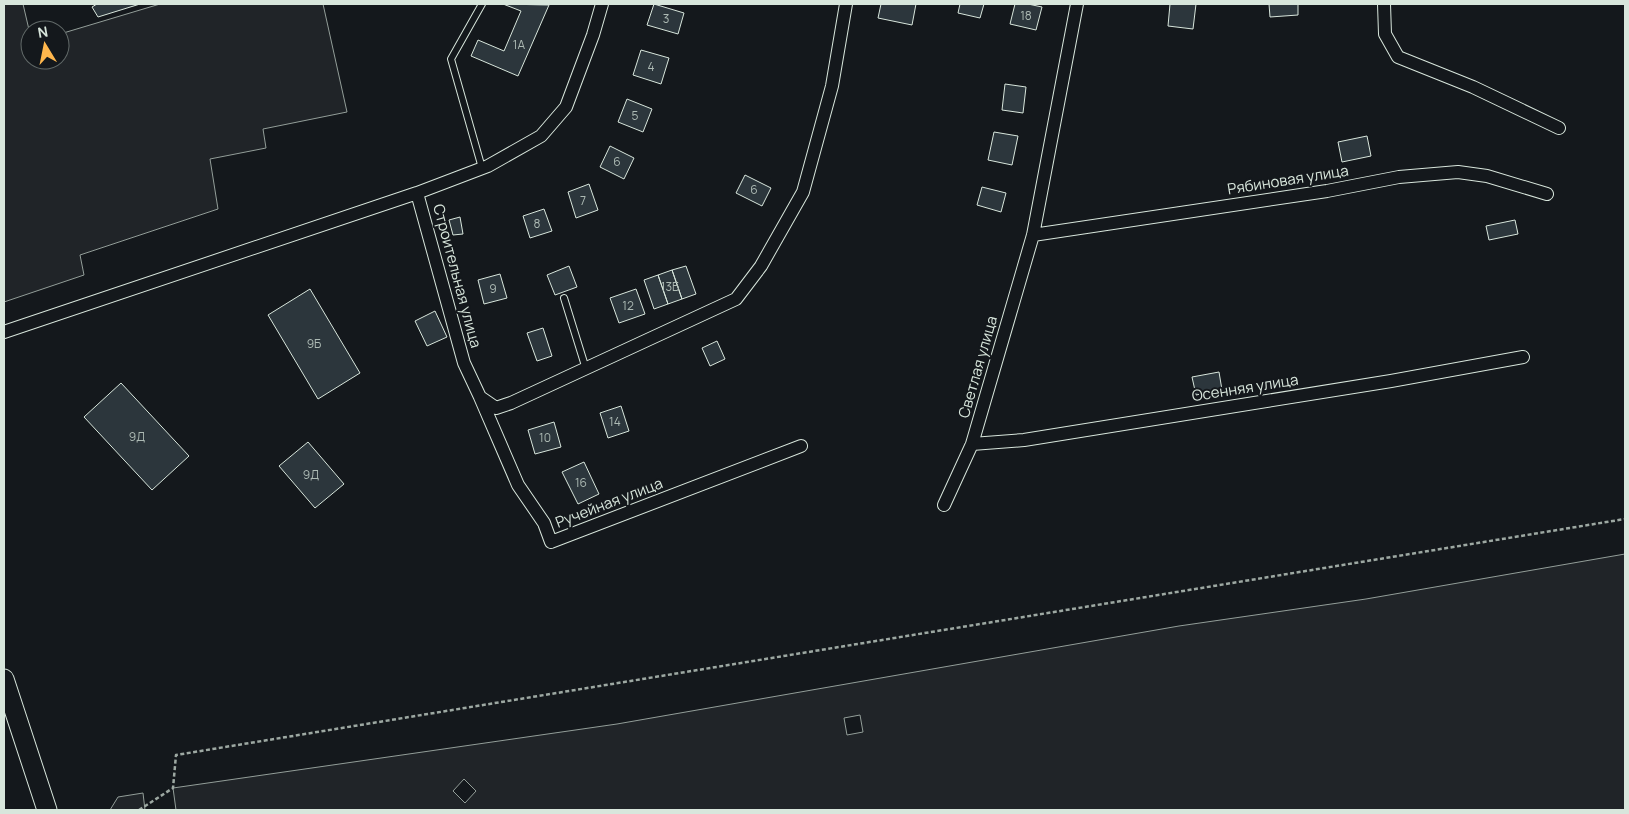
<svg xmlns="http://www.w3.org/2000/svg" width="1629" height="814" viewBox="0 0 1629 814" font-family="Manrope,sans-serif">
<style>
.green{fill:#202428;stroke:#939e99;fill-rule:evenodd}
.building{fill:#2c363c;stroke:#d8e6dc}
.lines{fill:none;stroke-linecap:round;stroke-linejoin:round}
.lane-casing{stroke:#d8e6dc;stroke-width:8}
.street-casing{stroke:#d8e6dc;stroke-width:14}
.primary-casing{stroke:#d8e6dc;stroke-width:21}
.path{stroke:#9da8a2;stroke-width:2.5;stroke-dasharray:4 2.5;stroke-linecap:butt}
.lane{stroke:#14181c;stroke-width:6}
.street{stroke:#14181c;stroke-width:12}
.primary{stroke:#14181c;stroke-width:19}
.labels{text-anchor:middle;stroke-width:4;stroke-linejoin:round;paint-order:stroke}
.number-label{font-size:12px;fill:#adbab4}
.street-label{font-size:15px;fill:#d8e6dc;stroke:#14181c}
</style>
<rect width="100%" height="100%" fill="#14181c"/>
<path class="green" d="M4,4H23L30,34V60H60V34L160,4H323L347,112L263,129L266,148L210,159L218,209L80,255L84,275L4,302Z
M1625,554V810H176L173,788L617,724L1179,626L1366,599ZM860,715L863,732L847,735L844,718ZM464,779L476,791L465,803L453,791Z
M143,793L145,810H110L118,797Z"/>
<path class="building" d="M97,4H140L98,17L92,7Z
M503,4L549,5L518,76L471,56L478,40L504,51L521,11Z
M654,4L684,13L678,34L647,25Z
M881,4H916L912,25L878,18Z
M960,4H984L980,18L958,13Z
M1015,4H1028L1042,7L1036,30L1010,24Z
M1170,4H1196L1193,29L1168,26Z
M1269,4H1298V15L1270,17Z
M641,50L669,58L661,84L633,75Z
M1005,84L1026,87L1023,113L1002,110Z
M627,99L652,109L643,132L618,122Z
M994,132L1018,136L1012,165L988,160Z
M1367,136L1371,156L1342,162L1338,142Z
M610,146L634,158L624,179L600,167Z
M745,175L771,188L762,206L736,193Z
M589,184L598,210L576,218L568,192Z
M982,187L1006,193L1001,212L977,205Z
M544,209L552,231L530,238L523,216Z
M460,217L463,234L453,235L449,220Z
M1515,220L1518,234L1489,240L1486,226Z
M569,266L577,287L555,295L547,275Z
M686,266L696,294L682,299L672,270Z
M672,270L682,299L668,304L658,275Z
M500,274L507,298L484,304L478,280Z
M658,275L668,304L654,309L644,280Z
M310,289L360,373L318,399L268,315Z
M636,289L645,314L619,323L610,298Z
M435,311L447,337L427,346L415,321Z
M543,328L552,356L537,361L527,333Z
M717,341L725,359L710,366L702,348Z
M1219,372L1222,390L1196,395L1192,377Z
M121,383L189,456L152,490L84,417Z
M621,406L629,431L608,438L600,413Z
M554,422L561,447L535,454L528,430Z
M308,442L344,484L315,508L279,466Z
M584,462L599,494L578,504L562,472Z"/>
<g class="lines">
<defs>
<path id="lane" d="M482,168L451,59L482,4
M564,298L586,369"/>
<path id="street" d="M1384,4L1385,34L1398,57L1473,87L1559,128
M417,193L464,363L480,397L496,408L511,403L736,299L761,266L803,192L832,86L846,4
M1033,235L1327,191L1399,177L1458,172L1487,176L1547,194
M4,332L417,193L488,166L541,136L566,107L593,35L602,4
M480,397L518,485L544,523L551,542L801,446
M972,444L1024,440L1391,381L1523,357
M944,505L972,444L1033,235L1077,4"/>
<path id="primary" d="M4,679L47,810"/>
</defs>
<use href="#lane" class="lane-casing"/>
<use href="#street" class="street-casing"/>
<use href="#primary" class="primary-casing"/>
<path class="path" d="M139,810L173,788L176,755L1625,519"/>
<use href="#lane" class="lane"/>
<use href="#street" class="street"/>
<use href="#primary" class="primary"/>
</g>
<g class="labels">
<g class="number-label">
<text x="1026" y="20">18</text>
<text x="666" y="23">3</text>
<text x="519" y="49">1А</text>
<text x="651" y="71">4</text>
<text x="635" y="120">5</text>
<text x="617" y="166">6</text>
<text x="754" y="194">6</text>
<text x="583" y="205">7</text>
<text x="537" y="228">8</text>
<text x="670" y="291">13Б</text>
<text x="493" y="293">9</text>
<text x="628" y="310">12</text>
<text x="314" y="348">9Б</text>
<text x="615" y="426">14</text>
<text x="137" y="441">9Д</text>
<text x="545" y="442">10</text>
<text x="311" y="479">9Д</text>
<text x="581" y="487">16</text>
</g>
<g class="street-label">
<text transform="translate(1288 180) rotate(-9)" y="5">Рябиновая улица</text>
<text transform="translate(457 276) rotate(75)" y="5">Строительная улица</text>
<text transform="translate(978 367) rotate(-74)" y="5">Светлая улица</text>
<text transform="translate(1245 388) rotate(-9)" y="5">Осенняя улица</text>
<text transform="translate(609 503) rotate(-21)" y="5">Ручейная улица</text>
</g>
</g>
<rect width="1629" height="814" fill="none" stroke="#d8e6dc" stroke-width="10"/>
<g transform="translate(45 45) rotate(350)"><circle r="24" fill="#14181c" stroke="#626a69"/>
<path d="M0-4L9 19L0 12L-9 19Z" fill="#ffb74d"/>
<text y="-8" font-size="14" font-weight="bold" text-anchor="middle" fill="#d8e6dc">N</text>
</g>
</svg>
